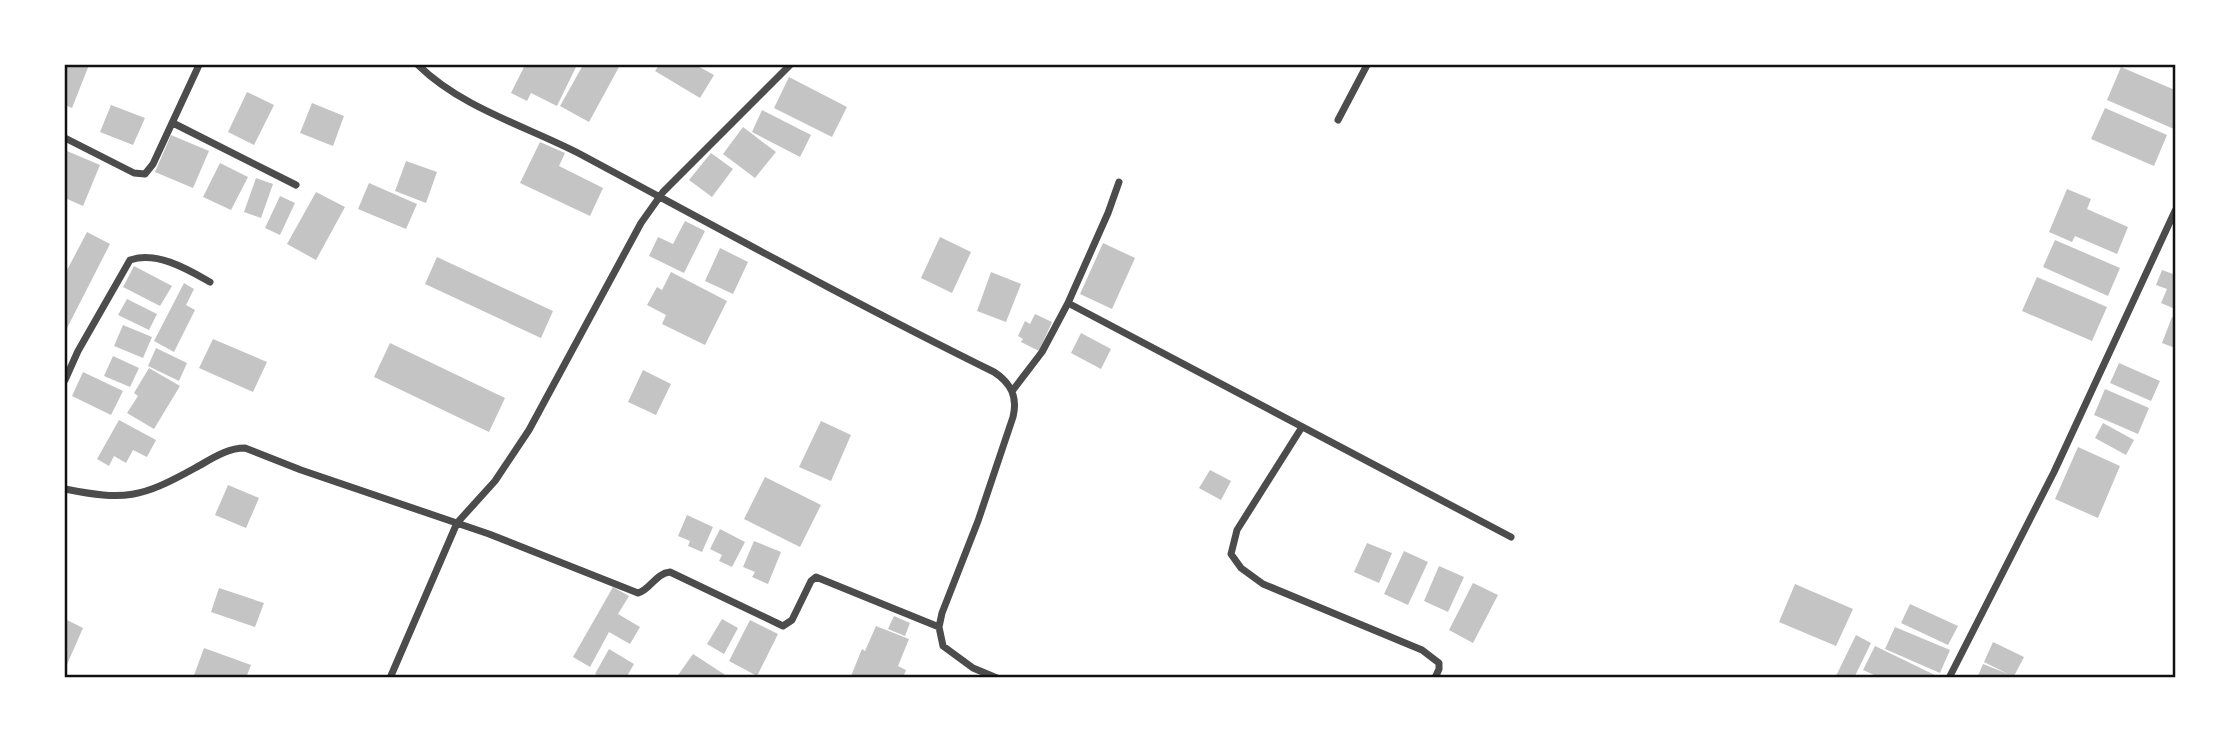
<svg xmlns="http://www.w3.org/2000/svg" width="2240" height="743" viewBox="0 0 2240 743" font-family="Karla,sans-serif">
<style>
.building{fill:#c4c4c4}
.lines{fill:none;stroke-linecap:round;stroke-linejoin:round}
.minor{stroke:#4c4c4c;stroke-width:7}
.neatline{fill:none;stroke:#111;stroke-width:2.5}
</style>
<rect width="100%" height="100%" fill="#fff"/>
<path class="building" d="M65,65H89L72,108L65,105Z
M525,65H577L557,106L531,93L527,101L511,93Z
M583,65H615L619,67L589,122L560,106Z
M659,65H696L714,75L700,98L655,71Z
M2121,67L2175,90L2174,129L2107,100Z
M789,77L847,107L832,137L774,108Z
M247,92L274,105L254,145L228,132Z
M312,103L344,116L333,146L300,133Z
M111,105L145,118L133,145L100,132Z
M2105,108L2167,135L2154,166L2091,139Z
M762,110L811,135L800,157L752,132Z
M743,127L776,152L755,178L723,154Z
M171,135L209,151L193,188L155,172Z
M540,142L565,153L559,166L603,188L590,216L520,183Z
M67,151L100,165L83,206L65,198V155Z
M711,153L733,169L712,197L689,180Z
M406,161L437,172L426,203L395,191Z
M220,163L248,177L231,210L203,197Z
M256,178L273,184L261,218L244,212Z
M369,183L417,204L406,229L358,209Z
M2067,189L2091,199L2087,209L2128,227L2117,254L2075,236L2072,242L2049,232Z
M316,192L345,207L316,260L287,244Z
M280,196L295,203L280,235L265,228Z
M685,221L705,231L684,273L649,256L658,237L673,244Z
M87,232L110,244L65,332V274Z
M940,237L971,252L952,293L921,278Z
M2055,240L2120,268L2108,296L2043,267Z
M1103,243L1135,258L1112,309L1080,294Z
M720,248L748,262L733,294L705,281Z
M437,257L553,311L541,338L425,284Z
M134,266L172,286L160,306L123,287Z
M2175,267V309L2161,303L2167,289L2156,285L2162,270L2173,274Z
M671,272L727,301L705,345L662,324L666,315L647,305L657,287L662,290Z
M991,272L1021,284L1006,322L977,311Z
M2037,277L2107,307L2092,341L2022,311Z
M184,283L194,289L186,305L195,310L174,352L154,341Z
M127,299L157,314L149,330L118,315Z
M1035,314L1052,322L1039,351L1021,342L1023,339L1018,336L1025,321L1030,324Z
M2172,317L2175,318V348L2162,343Z
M123,325L152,337L143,358L114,346Z
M1081,333L1111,349L1101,369L1071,353Z
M213,339L267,362L253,392L199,368Z
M390,343L505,398L489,432L374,377Z
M156,348L187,363L179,381L148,366Z
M113,356L139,368L130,387L104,376Z
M2119,363L2160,381L2151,401L2110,383Z
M149,368L180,386L154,429L127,413L138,396L134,393Z
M643,370L671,384L656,415L628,402Z
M83,372L123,391L111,415L72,396Z
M2105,389L2149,408L2138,434L2094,415Z
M119,420L156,440L147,457L133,450L126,463L114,456L109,466L97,459Z
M821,421L851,435L831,481L799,467Z
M2103,423L2134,440L2126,455L2095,438Z
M2078,447L2120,466L2098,518L2055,499Z
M1210,470L1231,481L1221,500L1199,488Z
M765,477L821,505L800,547L744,519Z
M228,485L259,498L246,528L215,515Z
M687,515L713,527L702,552L688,546L690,541L678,536Z
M720,529L745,542L732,567L719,561L722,555L710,549Z
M754,541L781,552L768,584L752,577L755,572L743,567Z
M1367,543L1392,553L1379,583L1354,572Z
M1404,551L1428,562L1408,605L1384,594Z
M1439,566L1464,577L1448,612L1424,601Z
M1473,583L1498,595L1473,643L1449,630Z
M1795,584L1853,609L1836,646L1779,622Z
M613,587L629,596L618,614L640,627L630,644L609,632L590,667L573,657Z
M219,588L264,603L255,627L211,612Z
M1910,604L1958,626L1948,645L1901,623Z
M894,616L910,623L905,636L888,629Z
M65,619L83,628L65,669Z
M722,619L738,628L724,654L707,644Z
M750,620L778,634L757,676L729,661Z
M876,626L909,639L898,666L906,670L903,678H857L851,676L862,649L865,651Z
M1895,627L1950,650L1940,673L1885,649Z
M1856,635L1871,643L1854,678H1835Z
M1993,642L2024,657L2013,678H1977L1983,664L2008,674L1984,662Z
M1875,646L1941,678H1881L1863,670Z
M204,648L251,665L246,678H193Z
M609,649L634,664L626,678H604L595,674Z
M693,654L730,678H676Z"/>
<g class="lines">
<path class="minor" d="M418,65C462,108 526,126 580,154C718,228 854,303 994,372C1011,383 1018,397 1013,417L978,521L942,613L939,627L943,646L973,668L997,678
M1338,120L1367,65
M173,123L296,185
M65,138L134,173L145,174L153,164L199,65
M1068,303L1511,537
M65,380L78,351L130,260C157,251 187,269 210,282
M1013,390L1042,352L1068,303L1108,213L1119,182
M1302,427L1237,530L1231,554L1241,568L1263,584L1422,650L1439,663V669L1435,678
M65,489C125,501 141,498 195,468C210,460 226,448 245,448L301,470L489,534L638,593C650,590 656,573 670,572L783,626L792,620L811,581L816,577L939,627
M390,678L457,523L495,481L529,430L641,223L663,192L790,65
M1949,678L2054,472L2175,211"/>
</g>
<rect width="2240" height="743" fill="none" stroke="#ffffff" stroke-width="133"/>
<rect x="66" y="66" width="2108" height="610" class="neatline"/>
</svg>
